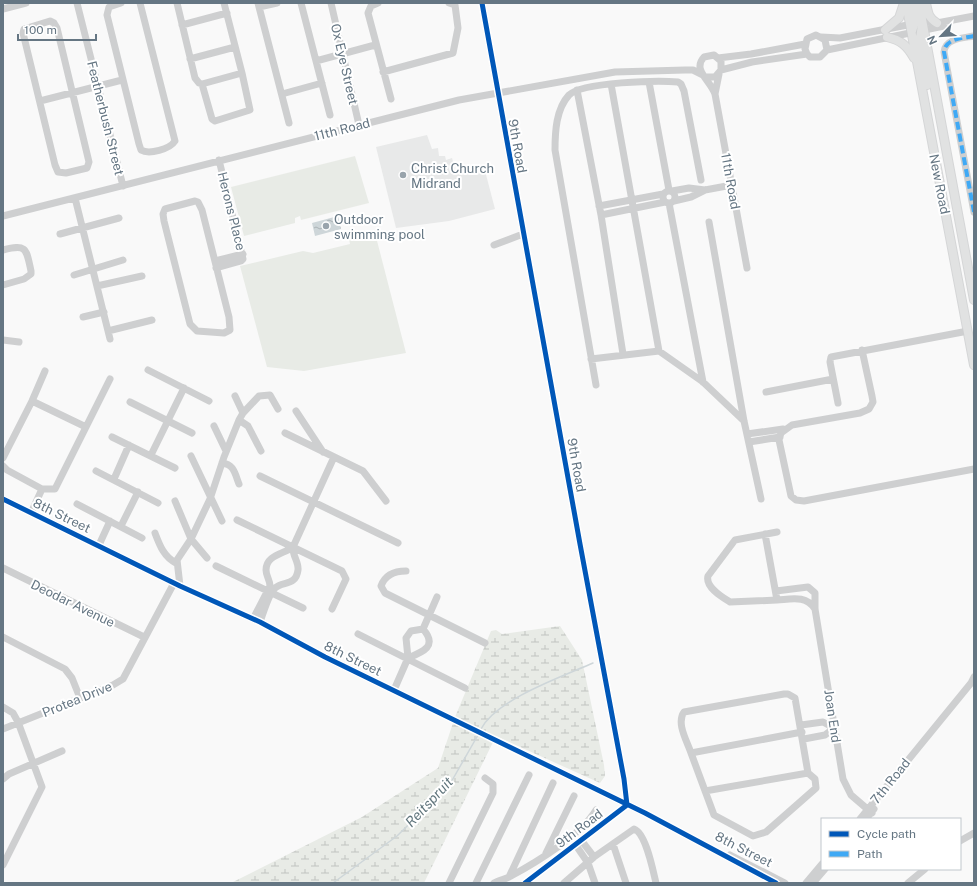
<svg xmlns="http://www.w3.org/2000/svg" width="977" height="886" viewBox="0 0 977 886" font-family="'Public Sans',sans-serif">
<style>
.built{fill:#e8e9e9}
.wetland{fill:url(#wetland-marsh)}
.pitch{fill:#e8ebe6}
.water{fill:url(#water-ripples)}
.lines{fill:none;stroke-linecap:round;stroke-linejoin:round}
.stream{stroke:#ced6d9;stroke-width:1.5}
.major-casing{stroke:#d5d6d7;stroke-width:10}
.minor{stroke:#cecfd0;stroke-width:7}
.major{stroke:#e1e2e2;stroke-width:8}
.quiet{stroke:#3fa9f5;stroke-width:4;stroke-dasharray:8 4;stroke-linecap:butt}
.cycleway-casing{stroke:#fff;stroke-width:8}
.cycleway{stroke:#0057b8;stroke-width:5}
.poi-dot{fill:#99a4ac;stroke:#fff;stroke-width:1.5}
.labels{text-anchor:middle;stroke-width:4;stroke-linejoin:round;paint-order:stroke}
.street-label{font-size:13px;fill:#657683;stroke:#fff}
.poi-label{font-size:13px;fill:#657683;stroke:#fff;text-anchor:start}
.water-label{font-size:14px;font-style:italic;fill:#60757c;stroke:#fff}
</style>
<defs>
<pattern id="wetland-marsh" width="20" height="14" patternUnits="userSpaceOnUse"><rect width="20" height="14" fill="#e8ebe6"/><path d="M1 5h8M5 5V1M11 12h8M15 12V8" fill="none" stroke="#c0c3c0"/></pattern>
<pattern id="water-ripples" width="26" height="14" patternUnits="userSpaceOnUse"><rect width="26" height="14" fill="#ced6d9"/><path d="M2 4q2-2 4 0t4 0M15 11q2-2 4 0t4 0" fill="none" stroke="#abb2b5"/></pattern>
</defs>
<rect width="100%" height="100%" fill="#f9f9f9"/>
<path class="built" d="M427,135L432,149L438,148L439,156H445L446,160L452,158L456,173L484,167L495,209L449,221L396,228L376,147Z"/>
<path class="wetland" d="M560,626L582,660L604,765L605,776L600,783L496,736L424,883H231L362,817L438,768L455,717L491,631L496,630L502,634Z"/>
<path class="pitch" d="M355,156L369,203L301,220L300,216L295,218V223L244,236L231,187Z
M375,233L406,353L304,371L267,367L240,266L303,251L313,253L350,244L349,239Z"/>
<path class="water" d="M338,216L341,229L315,236L312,223Z"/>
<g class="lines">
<path class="stream" d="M481,729C497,699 561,677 593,663
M333,883L397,836L450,784L478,735"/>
<defs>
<path id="major" d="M906,3L974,365
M919,3L974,300
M926,3C928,12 928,18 937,23
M922,25L920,38L927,85
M885,30L899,18L904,3
M912,31L916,18L914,3
M887,37C900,40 907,45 914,58"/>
</defs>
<use href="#major" class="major-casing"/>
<path class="minor" d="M77,3L123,186
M121,3L109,7L107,15L139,144L141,150C149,155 170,149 175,141L140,3
M177,3L195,78L199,83L202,84L242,73L224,3
M258,3L289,123
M301,3L330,115
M331,3L359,125
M378,3L371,6L368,13L391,99
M482,3L580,544L624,779L627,805L525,883
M259,7L277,3
M3,9L26,3
M50,21L54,23L57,28L89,162L87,168L66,173L58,172L55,165L23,33L24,29Z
M182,25L227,13
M974,36C964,38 945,38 944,52L974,212
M821,37L840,38L923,22L937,23L974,16
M827,50L944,26
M718,58L751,54L805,44
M190,59L235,47
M316,61L375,45
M721,70L752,62L807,54L810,57H820L827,50L825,40L816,35L807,39L805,49L807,54
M383,72L453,53L458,28L455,5L449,3
M706,77H715L721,70V61L714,55L704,57C692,70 710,80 715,94L747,268
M649,82L669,190
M202,84L212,119L215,121L250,110L242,73
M611,84L659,351
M577,90L601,215L623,354
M282,94L322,83
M715,94L719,74
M40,101L122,80
M663 197a6 6 0 1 1 12 0a6 6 0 1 1-12 0Z
M672,191L689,188L705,190L732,185
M75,198L110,339
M195,201L198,202L202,210L229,317L230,330L224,333L197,331L190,324L164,221L163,214L165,209Z
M674,201L691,197L705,190
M669,203L703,382
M599,206L663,194
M601,215L665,202
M3,216L459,100L615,72L685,70H693L703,75
M709,222L744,421L761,499
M60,234L119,218
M494,245L523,234
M3,250C27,244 26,248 31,271V274L24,279L3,285
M215,261L243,254
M216,268L241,261L243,259L219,160
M74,275L123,260
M97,286L142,276
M83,317L104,312
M108,331L152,320
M3,340L19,342
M862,350L872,396L873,402L869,409L860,413L792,425L781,433L779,440L791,496L796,500L804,501L974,469
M591,359L659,351L703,382L744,421
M148,370L209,401
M596,385L555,150C555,132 556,109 569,95C582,82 659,80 678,82L681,84L684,91L701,180
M766,392L833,379
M235,396L243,413
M32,401L86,427
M130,402L192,433
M838,403L830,362L831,357L968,331
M296,411L323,452
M239,420L248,426L261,451
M214,426L226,451
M285,433L363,471L386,501
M747,434L783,429
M112,437L175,468
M749,442L780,437
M151,455L184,388
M191,456L222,521
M3,458L32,401L45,371
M222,463C234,464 235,474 239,484
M3,466L7,470L42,489H55L110,379
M96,471L158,503
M260,476L398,543
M114,479L129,445
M3,499L180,586L260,622L325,657L645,813L776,883
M175,501L191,539L207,558
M77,504L142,538
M31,513L42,489
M237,520L342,571L346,579L332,609
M121,526L138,492
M155,533C160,546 164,557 176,563
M765,534L777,600L730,602C722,597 705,587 708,576L735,540L777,532
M99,545L110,521
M216,566L303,608
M3,568L144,637
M406,571C395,571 385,575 381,586L385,593L485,643
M180,586L177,560L191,539L210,499L224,457L239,420L243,413L259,396L270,395L278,409
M776,591L808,587L815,593V609L843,779L851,795L872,813
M777,600C792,599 806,595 815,609
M253,619L270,586C270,580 266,576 266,570C266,555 284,554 293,547
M260,622C263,614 269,593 275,588C283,581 296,586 298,570C299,562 292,555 293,547L334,457
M423,629L437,597
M358,634L465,688
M3,637L65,669L72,678L80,698
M408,658C423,652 438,646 423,629
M394,690L408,658L406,638L411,631L423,629
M3,707L13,713L18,722L42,787L3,865
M801,725L823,722L834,728
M3,729L113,685L123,679L174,583
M804,739L825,735L834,728
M691,753C687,741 676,723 684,712L784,694H788L795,698L808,773L815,779L816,788L766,832L753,836L714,815L691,753L802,732
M3,779L9,774L62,751
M705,791L808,773
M860,819L971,683L974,677
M866,819L874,809
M581,840L594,857
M960,841L974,833
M575,844L588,863L595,883
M613,844L626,883
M546,853L574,796
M730,855L785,883
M509,877L553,783
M449,883L493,793V784L485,778
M476,883L529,775
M494,883C499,880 506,879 511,876C537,862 581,835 596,810
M564,883L594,857L634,829C646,833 653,871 656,883
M806,883L822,864
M813,883L825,869
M908,883L925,869"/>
<use href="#major" class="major"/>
<path class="quiet" d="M974,36C964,38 945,38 944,52L974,212"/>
<defs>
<path id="cycleway" d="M482,3L580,544L624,779L627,805L525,883
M3,499L180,586L260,622L325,657L645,813L776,883"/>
</defs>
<use href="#cycleway" class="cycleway-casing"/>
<use href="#cycleway" class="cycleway"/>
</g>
<g class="poi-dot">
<circle cx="403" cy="175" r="4"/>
<circle cx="326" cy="226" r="4"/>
</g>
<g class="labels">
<g class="street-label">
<text transform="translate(345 64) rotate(77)" y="5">Ox Eye Street</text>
<text transform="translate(106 118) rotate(76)" y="5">Featherbush Street</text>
<text transform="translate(342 129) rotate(-14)" y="5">11th Road</text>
<text transform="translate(518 146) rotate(80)" y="5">9th Road</text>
<text transform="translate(731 181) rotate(80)" y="5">11th Road</text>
<text transform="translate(940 184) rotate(79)" y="5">New Road</text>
<text transform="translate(232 211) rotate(76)" y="5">Herons Place</text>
<text transform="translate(577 465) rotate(80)" y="5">9th Road</text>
<text transform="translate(62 515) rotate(26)" y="5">8th Street</text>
<text transform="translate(73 603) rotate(26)" y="5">Deodar Avenue</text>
<text transform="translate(353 658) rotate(26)" y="5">8th Street</text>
<text transform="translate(77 699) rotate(-22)" y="5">Protea Drive</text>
<text transform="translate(833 716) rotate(82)" y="5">Joan End</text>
<text transform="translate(890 781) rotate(-51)" y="5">7th Road</text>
<text transform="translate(579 828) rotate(-37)" y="5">9th Road</text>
<text transform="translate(744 849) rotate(27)" y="5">8th Street</text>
</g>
<g class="poi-label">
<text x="411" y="173">Christ Church<tspan x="411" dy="15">Midrand</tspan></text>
<text x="334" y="224">Outdoor<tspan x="334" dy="15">swimming pool</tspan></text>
</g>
<g class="water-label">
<text transform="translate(429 802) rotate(-47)" y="5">Reitspruit</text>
</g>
</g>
<rect width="977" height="886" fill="none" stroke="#657683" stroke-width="8"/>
<rect x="821" y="818" width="140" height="52" fill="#ffffff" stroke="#c1c8cd"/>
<rect x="829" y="831" width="20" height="6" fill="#0057b8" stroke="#c1c8cd"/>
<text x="857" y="838" font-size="12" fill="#657683">Cycle path</text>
<rect x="829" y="851" width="20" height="6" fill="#3fa9f5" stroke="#c1c8cd"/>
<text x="857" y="858" font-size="12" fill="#657683">Path</text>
<g transform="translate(941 36) rotate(245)" stroke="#ffffff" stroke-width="3" paint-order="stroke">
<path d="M0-3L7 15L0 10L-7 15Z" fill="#657683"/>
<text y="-6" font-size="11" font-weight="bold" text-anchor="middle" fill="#657683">N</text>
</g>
<path d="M18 34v6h78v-6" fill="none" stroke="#657683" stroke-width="2"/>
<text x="24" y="34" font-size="12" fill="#657683" stroke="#ffffff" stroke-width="3" paint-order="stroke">100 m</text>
</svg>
